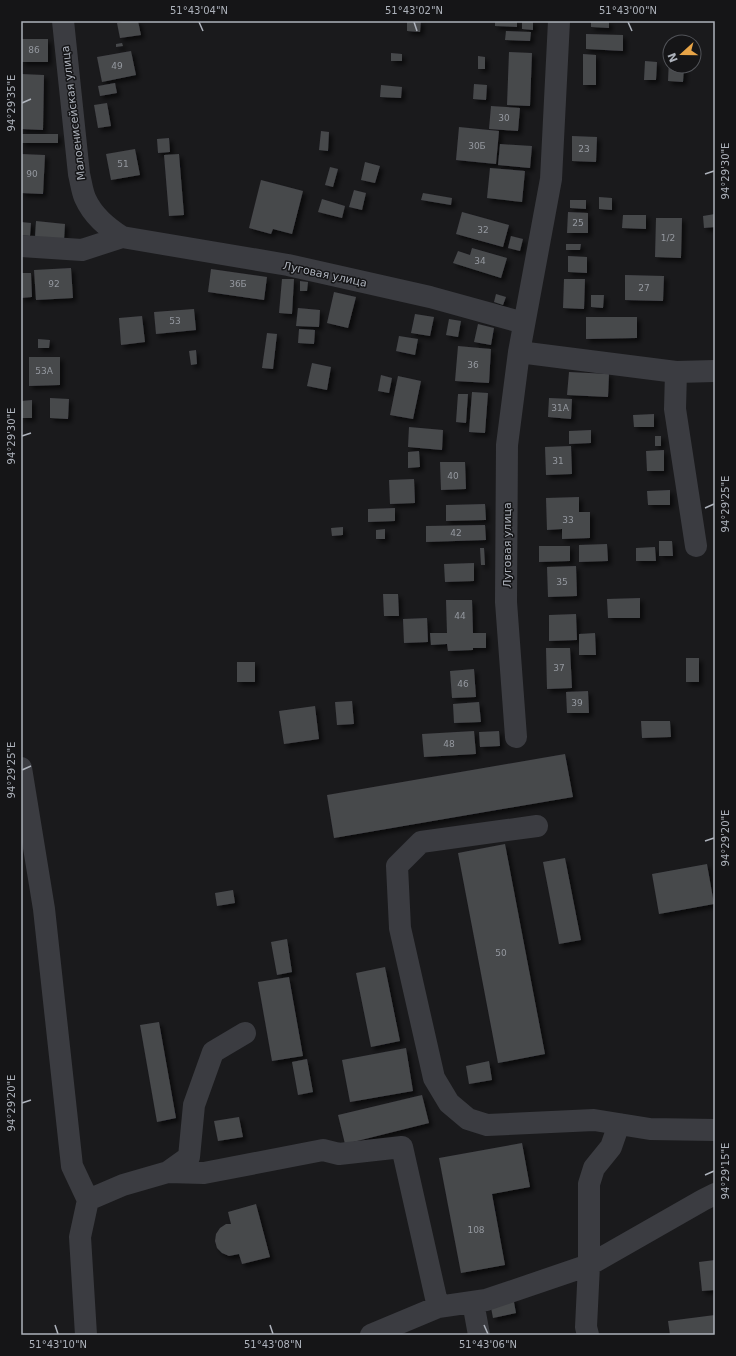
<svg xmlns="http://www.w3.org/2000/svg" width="736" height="1356" viewBox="0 0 736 1356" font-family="'DejaVu Sans',sans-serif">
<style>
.building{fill:#47484c;filter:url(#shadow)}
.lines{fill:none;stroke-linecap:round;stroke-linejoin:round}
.minor{stroke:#3b3c41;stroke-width:22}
.ticks{fill:none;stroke:#adb2bb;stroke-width:1.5}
.labels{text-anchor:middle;stroke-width:3;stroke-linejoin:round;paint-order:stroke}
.number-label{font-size:9px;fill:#94989f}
.street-label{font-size:11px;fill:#adb2bb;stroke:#151517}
.neatline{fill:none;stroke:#adb2bb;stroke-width:1.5}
.ticks-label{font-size:10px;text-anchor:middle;fill:#adb2bb}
</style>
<defs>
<filter id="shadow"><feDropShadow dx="3.5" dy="3.5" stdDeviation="2" flood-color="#0009"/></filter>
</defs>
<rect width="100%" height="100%" fill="#1a1a1c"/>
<path class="building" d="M127,21H138L141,35L120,38L117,23Z
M407,21H421L420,32L407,31Z
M495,21H517V27L495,26Z
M522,21H533V30L522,29Z
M591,21H609V28L591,27Z
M506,31L531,32L530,41L505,40Z
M586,34L623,35V51L586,49Z
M21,39H48V62H21Z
M122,43L123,46L116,47V44Z
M131,51L136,75L102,82L97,57Z
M509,52L532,53L530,106L507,105Z
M391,53L402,54V61H391Z
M583,54L596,55V85H583Z
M478,56L485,57V69H478Z
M669,59L670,60V66H684L683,82L668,81Z
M645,61L657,62L656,80H644Z
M21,74L44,75L43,130L21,129Z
M115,83L117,93L100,96L98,86Z
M474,84L487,85L486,100L473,99Z
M381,85L402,87L401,98L380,97Z
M107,103L111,126L98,128L94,105Z
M491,106L520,108L518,131L489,129Z
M459,127L499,131L496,164L456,160Z
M321,131L329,132L328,151L319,150Z
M21,134H58V143H21Z
M572,136L597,137L596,162L572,161Z
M169,138L170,152L158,153L157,139Z
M500,144L532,146L530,168L498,165Z
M135,149L140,175L111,180L106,154Z
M21,154L45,155L43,194L21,193Z
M179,154L184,215L169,216L164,155Z
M365,162L380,166L375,183L361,180Z
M330,167L338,169L333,187L325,185Z
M490,168L525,171L522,202L487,198Z
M261,180L303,191L292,234L273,229L271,234L249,228Z
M354,190L366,193L362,210L349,207Z
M423,193L452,198L451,205L421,200Z
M599,197L612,198V210L599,209Z
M322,199L345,206L342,218L318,212Z
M570,200H586V209L570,208Z
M462,212L509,225L503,247L456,234Z
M568,212L588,213V233H567Z
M715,214V227L704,228L703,216Z
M623,215H646V229L622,228Z
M656,218H682L681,258L655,257Z
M36,221L65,224L64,240L35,237Z
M21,222L31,223L30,236L21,235Z
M511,236L523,239L520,251L508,248Z
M566,244H581L580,250H566Z
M472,248L507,258L501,278L453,263L458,251L470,255Z
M568,256L587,257V273L568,272Z
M71,268L73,298L36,300L34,270Z
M211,269L267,277L264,300L208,292Z
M21,273H31L32,297L21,298Z
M625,275L664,276L663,301L625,300Z
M282,279H294L292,314L279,313Z
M564,279H585L584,309L563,308Z
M300,281L308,282L307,291H300Z
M334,292L356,297L348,328L327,323Z
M496,294L506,297L503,305L494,302Z
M591,295H604L603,308L591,307Z
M298,308L320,310L319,327L296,326Z
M194,309L196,330L156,334L154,312Z
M415,314L434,317L430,336L411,333Z
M142,316L145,342L121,345L119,318Z
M586,317H637V338L586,339Z
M449,319L461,321L458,337L446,335Z
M478,324L494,328L491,345L474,342Z
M299,329L315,330L314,344L298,343Z
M267,333L277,334L273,369L262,368Z
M399,336L418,339L415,355L396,351Z
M38,339L50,340L49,348H38Z
M458,346L491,349L489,383L455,381Z
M196,350L197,364L191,365L189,351Z
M29,357H60V385L29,386Z
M312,363L331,367L327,390L307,386Z
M569,372L609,374L608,397L567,395Z
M381,375L392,378L389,393L378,391Z
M398,376L421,381L413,419L390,415Z
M472,392L488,393L485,433L469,432Z
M458,394H468L466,423L456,422Z
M50,398L69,399L68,419L50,418Z
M549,398L572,399L571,419L548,417Z
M32,400V418H21V401Z
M654,414V427H634L633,415Z
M409,427L443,430L442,450L408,447Z
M591,430V443L569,444V431Z
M655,436H661V446H655Z
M571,446L572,474L546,475L545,447Z
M664,450V471H647L646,451Z
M419,451L420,467L408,468V452Z
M440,462H465L466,489L441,490Z
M414,479L415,503L390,504L389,480Z
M670,490V505H648L647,491Z
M579,497V512H590V538L562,539V529L547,530L546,498Z
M485,504L486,520L446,521V505Z
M395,508V521L368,522V509Z
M485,525L486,540L426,542V526Z
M343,527V535L332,536L331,528Z
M385,529V539H376V530Z
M659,541H672L673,556H659Z
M607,544L608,561L579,562V545Z
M539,546H570V561L539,562Z
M655,547L656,561H636V548Z
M480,548H484L485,565H481Z
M474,563V581L445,582L444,564Z
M576,566L577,596L548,597L547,567Z
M383,594H398L399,616H384Z
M640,598V618H608L607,599Z
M446,600H472L473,633H486V648H473V650L448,651L447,644L431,645L430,633H447Z
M576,614L577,640L549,641V615Z
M427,618L428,642L404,643L403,619Z
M595,633L596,655H579V634Z
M546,648H570L572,688L547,689Z
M686,658H699V682H686Z
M237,662H255V682H237Z
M474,669L476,697L452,698L450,671Z
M588,691L589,713H567L566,692Z
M352,701L354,724L337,725L335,702Z
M479,702L481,722L454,723L453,704Z
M315,706L319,739L284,744L279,711Z
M641,721H670L671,737L642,738Z
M474,731L476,754L424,757L422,734Z
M499,731L500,746L480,747L479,732Z
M565,754L573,797L334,838L327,795Z
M505,844L545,1054L498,1063L458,853Z
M565,858L581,940L559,944L543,862Z
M707,864L714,904L659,914L652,874Z
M233,890L235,903L217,906L215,893Z
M287,939L292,972L277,975L271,942Z
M385,967L400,1041L371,1047L356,973Z
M289,977L303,1056L272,1061L258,982Z
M159,1022L176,1118L157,1122L140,1025Z
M406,1048L413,1091L350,1102L342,1060Z
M307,1059L313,1092L298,1095L292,1062Z
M489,1061L492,1080L469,1084L466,1066Z
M422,1095L429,1123L345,1144L338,1115Z
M239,1117L243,1137L218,1141L214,1121Z
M522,1143L530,1187L492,1194L505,1265L461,1273L439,1158Z
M256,1204L270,1257L242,1264L239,1254L229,1256L222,1253L217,1248L215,1241L216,1234L220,1228L226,1224H231L228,1212Z
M715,1260V1290L702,1291L699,1262Z
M513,1297L516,1313L493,1318L490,1302Z
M715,1315V1335H670L668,1321Z"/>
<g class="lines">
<path class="minor" d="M63,21L79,174C81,182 82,191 85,198C93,216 107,227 122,237L288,265L430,297L524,323
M21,246L82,250L122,237
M519,352L676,372L715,371
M676,372L675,409L696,546
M516,737L506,602L507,445L519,352L551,179L559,21
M21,768L44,909L72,1166L88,1200
M537,826L421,842L397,866L400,928L434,1078L449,1103L468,1119L487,1125L594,1120L650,1129L715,1130
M168,1172L204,1173L323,1150L339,1154L402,1147L438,1307L486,1300L589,1265L703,1200L715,1194
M473,1302L479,1335
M86,1335L80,1237L88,1200L123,1185L168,1172L189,1157L194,1105L213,1052L245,1033
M371,1335L438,1307
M588,1335L586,1327L589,1265V1184L594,1168L611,1147L619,1124"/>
</g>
<path class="ticks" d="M199,22L203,31M414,22L417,31M628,22L632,31M22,103L31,99M705,174L714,171M22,436L31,433M705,508L714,504M22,770L31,766M705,841L714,838M22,1103L31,1100M705,1175L714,1171M55,1325L58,1334M270,1325L273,1334M484,1325L488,1334"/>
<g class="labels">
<g class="number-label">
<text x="34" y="53">86</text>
<text x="117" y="69">49</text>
<text x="504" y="121">30</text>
<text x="477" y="149">30Б</text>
<text x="584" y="152">23</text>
<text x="123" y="167">51</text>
<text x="32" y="177">90</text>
<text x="578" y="226">25</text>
<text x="483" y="233">32</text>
<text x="668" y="241">1/2</text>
<text x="480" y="264">34</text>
<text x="54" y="287">92</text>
<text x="238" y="287">36Б</text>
<text x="644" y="291">27</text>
<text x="175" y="324">53</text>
<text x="473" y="368">36</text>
<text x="44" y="374">53А</text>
<text x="560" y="411">31А</text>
<text x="558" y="464">31</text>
<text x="453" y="479">40</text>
<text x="568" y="523">33</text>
<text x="456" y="536">42</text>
<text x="562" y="585">35</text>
<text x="460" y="619">44</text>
<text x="559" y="671">37</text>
<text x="463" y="687">46</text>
<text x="577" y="706">39</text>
<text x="449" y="747">48</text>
<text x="501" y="956">50</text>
<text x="476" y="1233">108</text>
</g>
<g class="street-label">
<text transform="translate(73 113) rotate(-97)" y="4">Малоенисейская улица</text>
<text transform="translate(325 274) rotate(12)" y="4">Луговая улица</text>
<text transform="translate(507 545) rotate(-90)" y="4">Луговая улица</text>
</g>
</g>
<rect width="736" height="1356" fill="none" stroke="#151517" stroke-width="44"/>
<g transform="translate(682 54) rotate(249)"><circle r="19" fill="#151517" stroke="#525459"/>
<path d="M0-3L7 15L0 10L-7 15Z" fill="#e7a447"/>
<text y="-6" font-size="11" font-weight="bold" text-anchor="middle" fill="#adb2bb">N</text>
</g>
<rect x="22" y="22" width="692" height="1312" class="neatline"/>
<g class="ticks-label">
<text x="199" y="14">51°43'04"N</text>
<text x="414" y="14">51°43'02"N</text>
<text x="628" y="14">51°43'00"N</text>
<text transform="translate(11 103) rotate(-90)" y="4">94°29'35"E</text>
<text transform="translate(725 171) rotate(-90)" y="4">94°29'30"E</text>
<text transform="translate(11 436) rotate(-90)" y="4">94°29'30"E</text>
<text transform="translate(725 504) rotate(-90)" y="4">94°29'25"E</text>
<text transform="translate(11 770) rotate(-90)" y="4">94°29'25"E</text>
<text transform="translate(725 838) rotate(-90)" y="4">94°29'20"E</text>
<text transform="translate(11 1103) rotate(-90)" y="4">94°29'20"E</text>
<text transform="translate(725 1171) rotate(-90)" y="4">94°29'15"E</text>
<text x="58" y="1348">51°43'10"N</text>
<text x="273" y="1348">51°43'08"N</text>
<text x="488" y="1348">51°43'06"N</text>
</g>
</svg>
